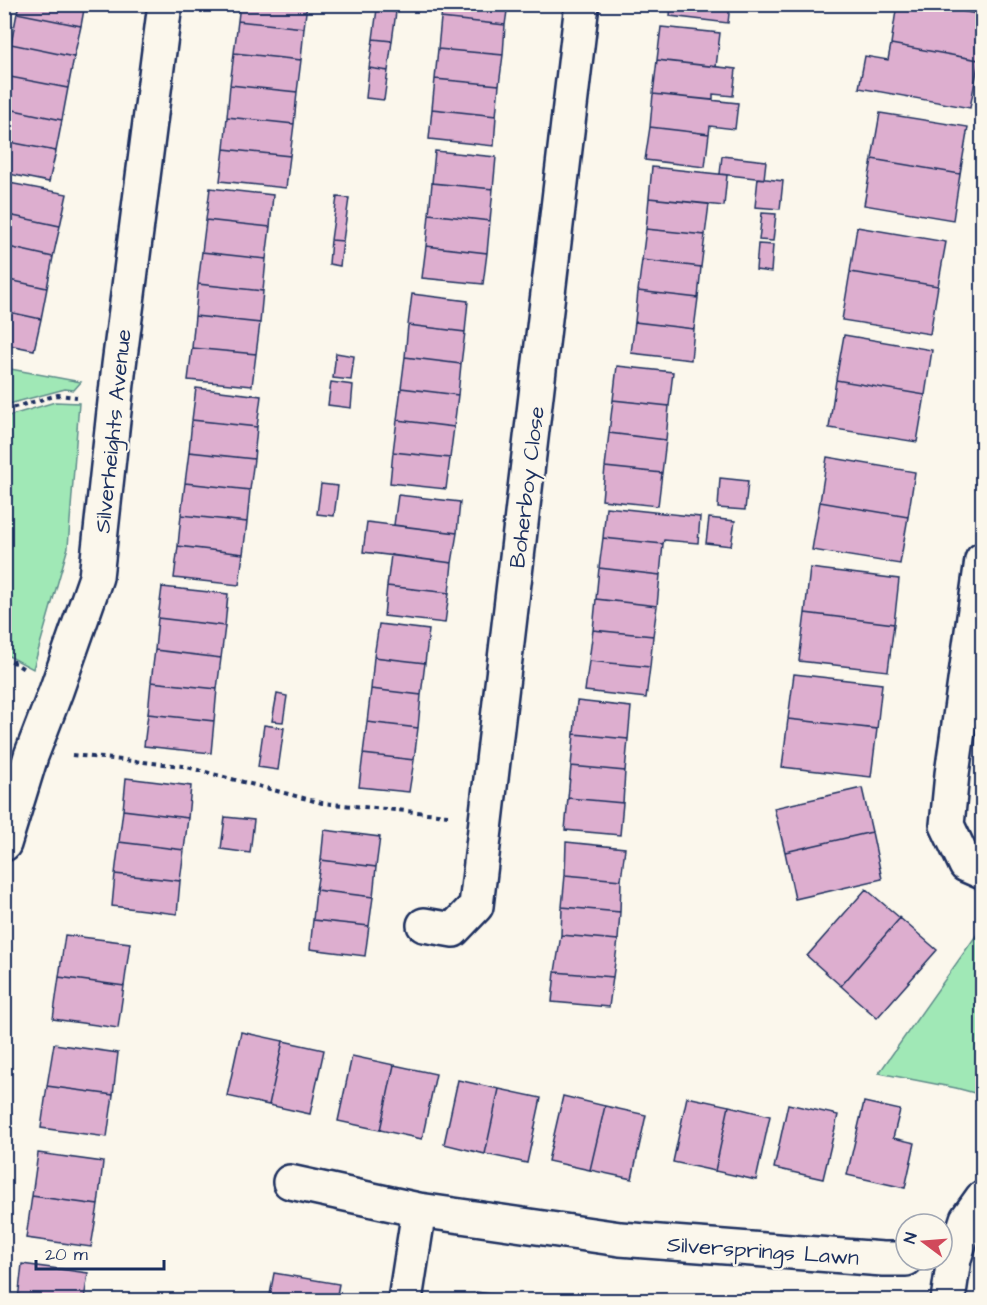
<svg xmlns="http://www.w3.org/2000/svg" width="987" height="1305" viewBox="0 0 987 1305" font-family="'Architects Daughter',sans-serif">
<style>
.green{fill:#a0e8b6;stroke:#5e8c8a;stroke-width:1.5}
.building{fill:#ddaecf;stroke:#1b2f5e;stroke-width:1.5}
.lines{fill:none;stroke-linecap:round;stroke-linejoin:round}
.street-casing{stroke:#1b2f5e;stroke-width:38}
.path{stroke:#1b2f5e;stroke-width:4;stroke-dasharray:4.5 4.5;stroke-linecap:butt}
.street{stroke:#fbf7ec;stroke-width:33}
.labels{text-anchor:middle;stroke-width:4.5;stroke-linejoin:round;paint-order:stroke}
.street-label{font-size:22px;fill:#1b2f5e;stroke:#fbf7ec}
</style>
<rect width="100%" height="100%" fill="#fbf7ec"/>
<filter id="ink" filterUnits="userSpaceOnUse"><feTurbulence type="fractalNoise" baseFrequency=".0167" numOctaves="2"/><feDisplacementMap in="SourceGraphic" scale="12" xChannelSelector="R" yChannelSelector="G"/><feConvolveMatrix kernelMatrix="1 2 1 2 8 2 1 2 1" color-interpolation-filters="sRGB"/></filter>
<g filter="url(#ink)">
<path class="green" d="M5,368L81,382L74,390L65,389L5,405Z
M55,402L79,403L68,547L33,669L5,654V417Z
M982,927V1095L956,1088L879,1073Z"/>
<path class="building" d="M19,4H85L81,26L17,13Z
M240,4H307L304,28L238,21Z
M443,4H508L505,25L441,18Z
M671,4H730L728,23L670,16Z
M897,4H924L982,15V38L979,60L891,44Z
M377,9L396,12L392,41L373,39Z
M17,13L81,26L74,57L11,44Z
M441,18L505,25L503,55L438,49Z
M238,21L304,28L301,60L234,53Z
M661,27L720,33L716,67L657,60Z
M373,39L392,41L388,71L369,68Z
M11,44L74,57L68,88L5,76Z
M891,44L979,60L970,108L859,88L865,56L888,60Z
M438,49L503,55L499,85L435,79Z
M234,53L301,60L297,92L230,85Z
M657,60L736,69L733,96L713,94V100L653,94Z
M369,68L388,71L384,100L366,98Z
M5,76L68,88L62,120L4,108Z
M435,79L499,85L496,116L432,109Z
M230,85L297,92L294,124L227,117Z
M653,94L738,103L735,129L710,126L709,134L650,127Z
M4,108L62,120L56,151L4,141Z
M432,109L496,116L494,146L429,139Z
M880,113L968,127L960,174L872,159Z
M227,117L294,124L290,156L224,149Z
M650,127L709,134L705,167L645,160Z
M4,141L56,151L49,182L4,173Z
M224,149L290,156L286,188L220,181Z
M435,151L496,157L493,189L432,183Z
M722,156L766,161L764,179L720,174Z
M872,159L960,174L953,220L864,205Z
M652,167L727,175L724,206L649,198Z
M758,178L783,181L780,209L755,207Z
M4,182L67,194L60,226L4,214Z
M432,183L493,189L490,221L429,214Z
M210,188L273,195L270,227L206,220Z
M337,197L349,198L343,241L331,240Z
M649,198L709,204L705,235L646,229Z
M762,213L776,214L773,241L759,240Z
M4,214L60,226L53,257L4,246Z
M429,214L490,221L487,253L426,246Z
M206,220L270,227L266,259L202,252Z
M857,227L946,242L938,286L850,272Z
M646,229L705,235L701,267L642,260Z
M331,240L343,241L340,266L329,264Z
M758,244L773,245L771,272L756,270Z
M4,246L53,257L47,288L4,279Z
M426,246L487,253L483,284L422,278Z
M202,252L266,259L263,291L198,284Z
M642,260L701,267L698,298L638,291Z
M850,272L938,286L930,334L842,320Z
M4,279L47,288L41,319L4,311Z
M198,284L263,291L260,323L195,316Z
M638,291L698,298L694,329L635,322Z
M412,294L468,301L465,332L408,325Z
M4,311L41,319L34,350L4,344Z
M195,316L260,323L256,354L192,348Z
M635,322L694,329L691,360L631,353Z
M408,325L465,332L461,364L405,357Z
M844,335L932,350L925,395L836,380Z
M192,348L256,354L252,386L188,380Z
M336,353L354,356L351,380L333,378Z
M405,357L461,364L458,395L401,388Z
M617,366L673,372L669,406L613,400Z
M836,380L925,395L917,442L829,428Z
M331,382L353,385L351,408L328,405Z
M196,388L261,396L257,427L192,420Z
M401,388L458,395L454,427L397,420Z
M613,400L669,406L666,440L609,433Z
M192,420L257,427L254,459L189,452Z
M397,420L454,427L450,458L393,452Z
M609,433L666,440L662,473L605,467Z
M189,452L254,459L250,490L185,483Z
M393,452L450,458L446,489L390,483Z
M827,457L915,472L908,517L820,502Z
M605,467L662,473L658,506L602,500Z
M720,478L748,481L745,510L718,508Z
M185,483L250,490L247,522L181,515Z
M321,484L338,486L334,516L317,514Z
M398,495L460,502L457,533L394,525Z
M820,502L908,517L900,564L812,550Z
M606,507L700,517L698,543L664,540L663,544L603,538Z
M181,515L247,522L243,554L178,546Z
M709,518L735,521L731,546L706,543Z
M367,522L457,533L452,563L363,552Z
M603,538L663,544L660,575L599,568Z
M178,546L243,554L239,585L174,578Z
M391,555L452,563L449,593L387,586Z
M599,568L660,575L657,606L596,599Z
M810,568L899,579L894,624L805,613Z
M387,586L449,593L445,623L384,616Z
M162,587L228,594L225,626L158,618Z
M596,599L657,606L653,636L593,630Z
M805,613L894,624L888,671L799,661Z
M158,618L225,626L221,658L155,650Z
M379,624L429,630L425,663L374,657Z
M593,630L653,636L650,667L589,661Z
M155,650L221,658L217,689L151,682Z
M374,657L425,663L421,695L371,689Z
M589,661L650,667L646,698L585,691Z
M794,674L882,684L877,729L788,719Z
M151,682L217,689L214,721L148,714Z
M371,689L421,695L418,728L367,722Z
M277,694L287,696L283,722L272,721Z
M577,701L631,707L628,739L574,734Z
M148,714L214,721L211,753L144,746Z
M788,719L877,729L871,777L782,767Z
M367,722L418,728L414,760L363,754Z
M264,725L284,728L278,770L258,767Z
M574,734L628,739L625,771L571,766Z
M363,754L414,760L409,792L359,787Z
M571,766L625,771L623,803L568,798Z
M126,778L191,786L188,818L123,810Z
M862,788L872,832L785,852L774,808Z
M568,798L623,803L620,835L565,830Z
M123,810L188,818L184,850L119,842Z
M225,817L254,820L250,853L221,849Z
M324,830L380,837L376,867L321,860Z
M872,832L882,879L795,899L785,852Z
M119,842L184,850L180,881L115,874Z
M566,842L625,848L621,880L565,875Z
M321,860L376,867L373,897L316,890Z
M115,874L180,881L177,914L112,906Z
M565,875L621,880L620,912L562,907Z
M866,889L900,918L841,986L807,956Z
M316,890L373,897L369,926L313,920Z
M562,907L620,912L618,940L561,935Z
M900,918L937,950L877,1018L841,986Z
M313,920L369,926L365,956L310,949Z
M65,935L130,943L124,986L59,977Z
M561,935L618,940L613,977L555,972Z
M555,972L613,977L609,1007L552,1002Z
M59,977L124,986L118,1028L53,1019Z
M241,1032L283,1041L269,1105L227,1096Z
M283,1041L324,1050L310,1114L269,1105Z
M54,1044L118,1053L113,1095L47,1086Z
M352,1056L394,1065L380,1130L338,1121Z
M394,1065L436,1074L422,1139L380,1130Z
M458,1080L499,1089L485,1154L444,1144Z
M47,1086L113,1095L107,1137L41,1128Z
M499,1089L541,1098L527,1163L485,1154Z
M563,1096L605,1106L590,1170L548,1161Z
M687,1097L729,1106L715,1171L673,1162Z
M864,1102L900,1110L893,1138L915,1143L905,1188L847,1175Z
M788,1104L838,1115L823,1179L774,1168Z
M605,1106L646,1115L632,1179L590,1170Z
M729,1106L770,1116L756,1180L715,1171Z
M38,1153L103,1162L98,1205L32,1196Z
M32,1196L98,1205L91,1247L26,1238Z
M22,1264L88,1273L84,1300H18Z
M274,1273L339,1284L336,1300H269Z
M476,1292L536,1300H475Z"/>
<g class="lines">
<defs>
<path id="street" d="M982,560L952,774L947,825L966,865L982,872
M4,844L31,756L56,691L96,577L119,365L165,4
M424,925L453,930L476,906L582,4
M290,1182L419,1210L620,1239L883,1259H906
M405,1300L419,1210
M948,1300L954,1259L967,1219L982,1198"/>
</defs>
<use href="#street" class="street-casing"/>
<path class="path" d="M4,410L58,395L77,397
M4,656L24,669
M72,755L183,766L322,803L448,815"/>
<use href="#street" class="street"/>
</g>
</g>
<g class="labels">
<g class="street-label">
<text transform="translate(112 431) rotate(-84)" y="8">Silverheights Avenue</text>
<text transform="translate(526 487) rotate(-83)" y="8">Boherboy Close</text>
<text transform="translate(763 1250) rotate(4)" y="8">Silversprings Lawn</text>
</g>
</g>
<rect width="987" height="1305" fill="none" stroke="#fbf7ec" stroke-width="24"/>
<rect x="12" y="12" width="963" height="1281" fill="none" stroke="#1b2f5e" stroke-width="2" filter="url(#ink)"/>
<g transform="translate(924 1242) rotate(286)"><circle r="28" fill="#fbf7ec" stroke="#a1a7b3" stroke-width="1.5"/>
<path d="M0-4.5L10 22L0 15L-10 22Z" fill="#d1495b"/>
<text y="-9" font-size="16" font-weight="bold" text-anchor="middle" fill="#1b2f5e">N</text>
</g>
<path d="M36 1260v9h128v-9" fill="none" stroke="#1b2f5e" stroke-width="3"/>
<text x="45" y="1260" font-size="18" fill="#1b2f5e" stroke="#fbf7ec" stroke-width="4.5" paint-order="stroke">20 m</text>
</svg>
